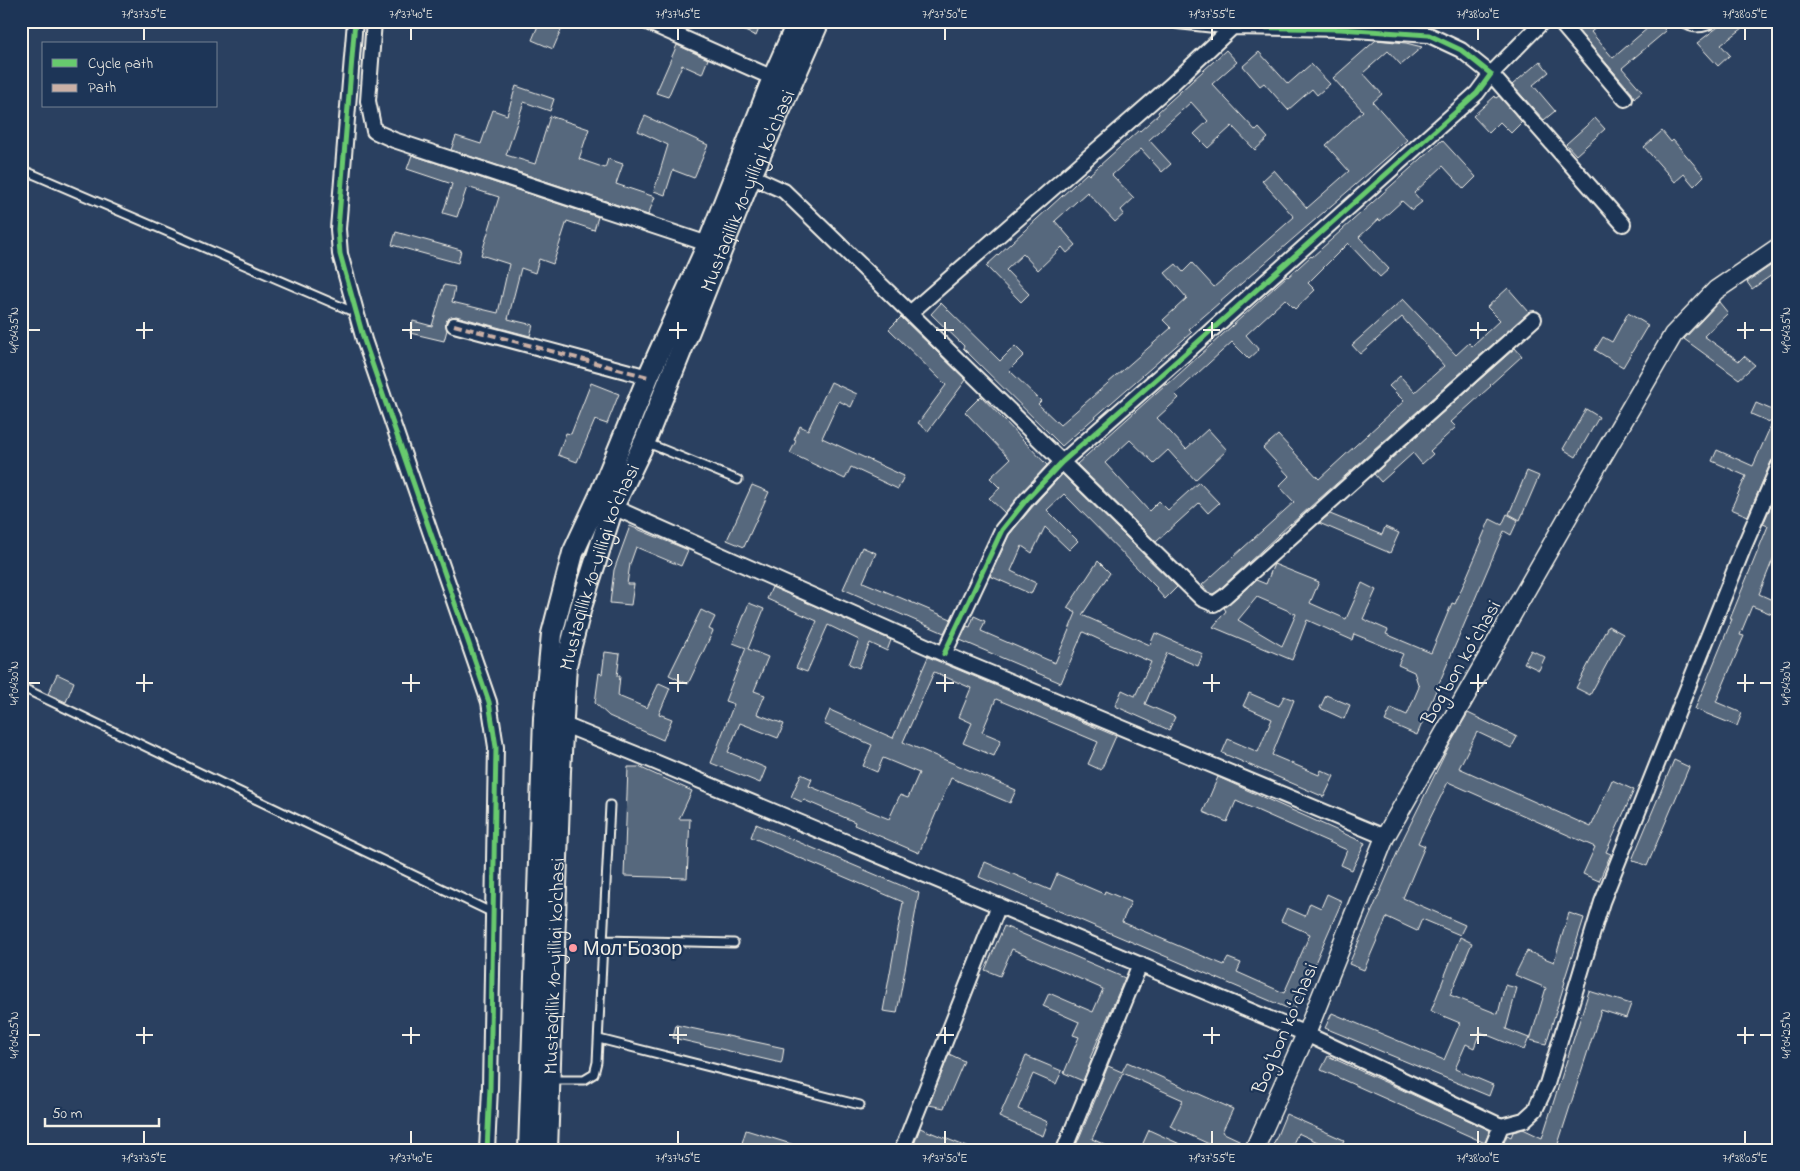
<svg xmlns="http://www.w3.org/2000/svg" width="1800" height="1171" viewBox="0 0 1800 1171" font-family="'Indie Flower',sans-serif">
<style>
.building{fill:#56677d;stroke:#f4f1e8;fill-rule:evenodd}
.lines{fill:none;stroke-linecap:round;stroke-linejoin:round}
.service-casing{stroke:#f4f1e8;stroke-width:11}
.minor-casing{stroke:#f4f1e8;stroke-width:18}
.tertiary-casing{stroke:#f4f1e8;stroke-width:21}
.secondary-casing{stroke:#f4f1e8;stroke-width:24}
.service{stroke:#1d3557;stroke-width:7}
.minor{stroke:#1d3557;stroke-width:14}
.tertiary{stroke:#1d3557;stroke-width:18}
.secondary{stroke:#1d3557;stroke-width:20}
.quiet{stroke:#cab0a6;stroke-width:4;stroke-dasharray:8 4;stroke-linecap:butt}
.cycleway-casing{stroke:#1d3557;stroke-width:8}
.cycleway{stroke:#67ca6e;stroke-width:5}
.ticks{fill:none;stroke:#f4f1e8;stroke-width:2}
.poi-dot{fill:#ff9aa2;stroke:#1d3557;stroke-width:2}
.labels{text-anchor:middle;stroke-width:4.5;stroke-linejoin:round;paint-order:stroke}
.street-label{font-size:20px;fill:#f4f1e8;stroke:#1d3557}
.poi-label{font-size:20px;fill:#f4f1e8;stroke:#1d3557;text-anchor:start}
.neatline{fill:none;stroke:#f4f1e8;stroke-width:2}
.ticks-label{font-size:12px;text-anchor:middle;fill:#f4f1e8}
</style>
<rect width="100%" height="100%" fill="#2a4060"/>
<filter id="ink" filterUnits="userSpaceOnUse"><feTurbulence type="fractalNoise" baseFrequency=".02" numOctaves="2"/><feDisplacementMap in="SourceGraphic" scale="10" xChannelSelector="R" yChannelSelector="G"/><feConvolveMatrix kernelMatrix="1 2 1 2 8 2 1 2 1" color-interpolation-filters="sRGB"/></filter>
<g filter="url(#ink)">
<path class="building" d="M540,21H565L553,49L532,40Z
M722,21H762L756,36Z
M1582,21H1604L1591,32L1613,58L1656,21L1666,31L1622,68L1642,91L1634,98L1632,93L1575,27Z
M1726,21H1752L1721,45L1730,55L1718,66L1697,43Z
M1376,40L1406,43L1422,47L1401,65L1388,51L1363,73L1382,94L1373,102L1407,140L1189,329L1192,332L1062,446L963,348L964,346L931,314L941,303L1000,361L1015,346L1024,355L1009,370L1041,401L1038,404L1060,425L1171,328L1163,320L1187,298L1165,273L1176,264L1183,272L1192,263L1214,287L1294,217L1262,181L1274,170L1307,208L1349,171L1326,145L1363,111L1333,78Z
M677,45L708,59L702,74L682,65L668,97L656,93Z
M1226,50L1237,62L1212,84L1256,131L1259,128L1268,138L1255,150L1232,126L1208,148L1194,134L1208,121L1191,102L1149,140L1171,164L1162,172L1141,149L1112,175L1134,198L1121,210L1124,214L1115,222L1087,192L1055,221L1076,245L1067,253L1062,247L1038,270L1023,254L1006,270L1029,294L1021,302L986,266L1087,173L1089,175L1139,130L1140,131L1159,114L1158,112Z
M1259,52L1288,84L1311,64L1330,84L1317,95L1312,89L1288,110L1264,83L1260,86L1243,66Z
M1540,61L1549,72L1533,85L1555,111L1544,120L1512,85Z
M516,86L554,99L550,111L524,102L506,155L535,164L550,116L589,129L579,159L605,168L608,159L623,164L616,184L655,197L648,215L451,150L456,136L481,144L493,110L507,115Z
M1495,96L1496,98L1499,96L1522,122L1511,133L1500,122L1489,133L1473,116Z
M645,116L708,145L694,178L673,170L665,195L654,191L668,145L638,131Z
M1595,118L1605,129L1576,155L1566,144Z
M1662,131L1671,142L1673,140L1704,176L1694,186L1684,174L1675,182L1644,147Z
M1442,140L1476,177L1464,189L1443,166L1414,193L1422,202L1412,210L1402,201L1380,221L1379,219L1359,237L1389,269L1380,277L1348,243L1308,283L1315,290L1295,309L1285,299L1246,335L1259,350L1249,359L1232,342L1175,394L1179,398L1157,418L1186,449L1208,429L1227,450L1195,480L1168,450L1154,463L1130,440L1105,463L1149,511L1159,501L1168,510L1199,482L1219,503L1208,513L1199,503L1156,542L1077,464L1166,384L1167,385L1287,276L1288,277L1311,256L1312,257Z
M412,155L598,217L594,230L567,221L553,264L539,259L535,273L521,268L508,319L533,325L530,336L456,316L448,319L446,322L447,330L444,341L410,333L413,321L432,326L444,285L455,287L452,302L498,313L509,264L481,255L499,197L467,187L457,217L443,213L452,184L407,169Z
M396,232L461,250L458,263L392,245Z
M1779,260V270L1752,289L1747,282Z
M1508,288L1529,312L1290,525L1291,523L1219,590L1213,594L1209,593L1202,585L1294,502L1279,486L1289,476L1263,448L1278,435L1319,479L1404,401L1389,386L1400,376L1415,392L1444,366L1402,317L1360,354L1352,345L1403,299L1456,355L1469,343L1472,346L1500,320L1487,307Z
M1719,302L1728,313L1704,336L1739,361L1744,356L1755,365L1739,379L1684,339Z
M1628,313L1648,325L1623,367L1595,350L1603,337L1612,342Z
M901,317L966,380L928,431L918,423L946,385L889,329Z
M1515,348L1522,356L1490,385L1491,386L1451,422L1456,427L1430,451L1433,454L1422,464L1413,453L1381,482L1374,474Z
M831,382L857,394L851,407L839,401L822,438L904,476L898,489L851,467L845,479L790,453L796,441L794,440L800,426L808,430Z
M591,383L619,394L607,424L595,420L577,462L558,455L566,433L571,434Z
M981,396L1047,465L1005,513L989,498L1000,488L990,478L1010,459L965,412Z
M1756,403L1777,412L1779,408V456L1774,458L1771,462L1748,516L1731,509L1746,476L1712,461L1717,450L1753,466L1772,423L1751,414Z
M1586,409L1599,417L1576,457L1563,449Z
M1527,471L1539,476L1520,520L1509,514Z
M1062,474L1177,587L1165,599L1156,589L1157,588L1064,494L1047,510L1078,541L1069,550L1045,527L1032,553L1022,546L1011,571L1036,583L1031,594L990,576L1009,535L1034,505Z
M752,485L769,492L744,547L727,540Z
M1779,488V544L1759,594L1779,603V617L1752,606L1740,635L1744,636L1716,702L1742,713L1737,726L1695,709L1732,619H1730L1768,526L1763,524Z
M1330,514L1382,535L1385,527L1399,533L1390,553L1319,523Z
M1507,514L1518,520L1511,535L1504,531L1417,735L1385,721L1391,708L1407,715L1419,687L1414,672L1398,665L1403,654L1354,634L1352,640L1307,620L1292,660L1213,627L1226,611L1224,608L1256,580L1266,584L1274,564L1319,582L1310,603L1346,619L1362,583L1376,590L1363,619L1388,630L1386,634L1431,653L1452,603L1455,604L1482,541L1481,540L1490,519L1502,525ZM1257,597L1296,614L1282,646L1238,620Z
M630,526L688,550L681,566L636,547L630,564L627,584H634L631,605L610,603L614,570Z
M862,547L876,553L863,582L951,619L944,633L843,589Z
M1098,561L1110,573L1082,615L1150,645L1155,633L1203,654L1198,666L1167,653L1145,704L1175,717L1169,730L1115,706L1122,690L1135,696L1151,662L1111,645L1083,632L1061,683L960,640L967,626L970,627L974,616L985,621L981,631L1055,663L1076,613L1067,608Z
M772,587L891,640L887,651L870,643L859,668L849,664L859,640L828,625L807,672L796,668L817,621L767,599Z
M749,603L764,609L748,649L768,657L754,691L765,695L757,714L784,724L778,738L740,723L728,752L766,768L760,783L711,763L734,704L725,701L746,648L733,643Z
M701,610L715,617L709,629L713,631L688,684L669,675Z
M1608,626L1623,634L1590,695L1576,688Z
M1531,650L1545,657L1539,670L1524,663Z
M605,652L620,654L617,676H620L618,696L647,708L659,683L670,688L659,714L672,719L663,740L609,716L595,703L599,673L602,674Z
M928,657L1116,736L1101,770L1088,764L1098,742L996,699L982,732L1001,740L994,756L963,743L972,723L959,717L971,688L934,672L903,742L1016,790L1010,803L951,778L919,853L854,825L855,822L804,800L802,802L791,797L801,774L812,779L809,786L889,819L900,795L908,798L919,773L883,758L877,772L863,766L872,745L824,724L830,710L893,738Z
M57,674L74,682L66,702L48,694Z
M1249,693L1279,706L1284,696L1294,700L1272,755L1319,775L1321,770L1334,776L1324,797L1222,753L1228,739L1258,752L1272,719L1243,706Z
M1326,695L1350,705L1344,719L1320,708Z
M1468,713L1517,737L1511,748L1477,732L1459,768L1591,827L1612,780L1634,790L1606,852L1611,854L1599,881L1583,874L1595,847L1448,782L1418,843L1425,846L1403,898L1465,925L1460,935L1422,919L1417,931L1387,917L1364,970L1349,964L1404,837L1449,746Z
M1674,760L1689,767L1647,866L1632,860Z
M628,767H639L692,791L679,819H690L687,878L624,876Z
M1218,777L1365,843L1352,870L1341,865L1347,850L1236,801L1227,822L1203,812Z
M756,824L919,893L897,1013L883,1011L903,902L751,837Z
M985,862L1050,890L1057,874L1104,894L1105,891L1131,902L1122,922L1224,965L1228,958L1241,963L1237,972L1284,993L1310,934L1281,921L1287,908L1305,916L1310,903L1321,908L1327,894L1342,901L1294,1011L979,877Z
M1569,913L1584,918L1564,981L1565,982L1546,1044L1530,1040L1546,988L1515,975L1527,951L1554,962Z
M1004,926L1125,978L1090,1058L1092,1059L1083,1081L1064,1073L1079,1037L1073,1035L1079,1022L1043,1006L1049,993L1093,1012L1103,989L1012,949L1000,976L985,970Z
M1460,937L1472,943L1450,995L1498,1014L1505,985L1517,988L1506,1029L1529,1038L1524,1050L1480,1032L1474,1048L1466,1044L1455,1069L1493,1085L1489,1096L1325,1028L1332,1013L1444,1060L1460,1023L1431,1011Z
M1589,991L1631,1004L1626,1018L1601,1010L1558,1144L1571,1150H1501L1507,1135L1511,1137L1513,1132L1523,1129L1542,1138Z
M676,1025L784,1048L782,1061L781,1063L673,1038Z
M949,1054L964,1061L944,1108L929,1105Z
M1026,1056L1062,1071L1056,1084L1033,1074L1018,1109L1048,1122L1043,1136L999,1117Z
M1328,1056L1490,1130L1485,1143L1321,1070Z
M1127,1062L1233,1109L1222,1132L1239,1140L1235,1150H1222L1170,1126L1183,1100L1123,1073L1092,1139L1116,1150H1074L1100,1088H1099L1108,1066L1122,1072Z
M1286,1114L1344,1140L1339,1150H1335L1298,1133L1290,1150H1271Z
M920,1128L972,1149V1150H912Z
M746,1130L801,1147L800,1150H763L742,1143Z
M1149,1130L1193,1150H1140Z"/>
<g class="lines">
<defs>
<path id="service" d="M21,169L356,313
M645,442L738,480
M21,687L493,913
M603,940L734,943
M599,1039L860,1105
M550,1080H584L594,1074L597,1062L610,805"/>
<path id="minor" d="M355,21L338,229L340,254L364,340L489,702L496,747L490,1088L487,1150
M374,21L368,101L374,131L394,140L708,244
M645,21L773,78
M1543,21L1491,74L1623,224
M1559,21L1625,99
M1687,21C1692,26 1704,25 1709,21
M751,176L784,191L910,313L1202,599L1214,604L1224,597L1534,319
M910,313L1171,85L1237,23
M454,325L648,377
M613,507L944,654L1385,837
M944,654L1002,530L1027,499L1062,462L1179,359L1477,93L1491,74L1461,50L1429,35L1340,29L1233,27L1178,21
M557,722L636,754L1306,1034L1501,1126L1491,1150
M1501,1126L1524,1120L1535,1110L1547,1084L1602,902L1743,549L1779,465
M902,1150L999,905
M1064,1150L1140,964"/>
<path id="tertiary" d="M1254,1150L1306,1034L1385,837L1594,471L1673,335L1716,290L1779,247"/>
<g id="secondary">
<path d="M529,1150L544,718L552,634L573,553L599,497L648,377L708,244L773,78L798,21"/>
<path id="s1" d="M547,1150L560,771L566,665L581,607L613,507L645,441L751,176L819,21"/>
</g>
</defs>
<use href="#service" class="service-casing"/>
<use href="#minor" class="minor-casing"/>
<use href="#tertiary" class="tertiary-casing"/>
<use href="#secondary" class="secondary-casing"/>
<use href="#service" class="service"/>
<use href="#minor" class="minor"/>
<use href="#tertiary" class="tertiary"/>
<use href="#secondary" class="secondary"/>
<path class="quiet" d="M454,325L648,377"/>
<defs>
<path id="cycleway" d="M355,21L338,229L340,254L364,340L489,702L496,747L490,1088L487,1150
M944,654L1002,530L1027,499L1062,462L1179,359L1477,93L1491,74L1461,50L1429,35L1340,29L1233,27L1178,21"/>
</defs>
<use href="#cycleway" class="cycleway-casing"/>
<use href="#cycleway" class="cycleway"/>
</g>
</g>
<path class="ticks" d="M144,28V40M411,28V40M678,28V40M945,28V40M1212,28V40M1478,28V40M1745,28V40M144,322V339M411,322V339M678,322V339M945,322V339M1212,322V339M1478,322V339M1745,322V339M28,330H40M136,330H153M402,330H420M669,330H687M936,330H954M1203,330H1220M1470,330H1487M1737,330H1754M1760,330H1772M144,674V692M411,674V692M678,674V692M945,674V692M1212,674V692M1478,674V692M1745,674V692M28,683H40M136,683H153M402,683H420M669,683H687M936,683H954M1203,683H1220M1470,683H1487M1737,683H1754M1760,683H1772M144,1027V1044M411,1027V1044M678,1027V1044M945,1027V1044M1212,1027V1044M1478,1027V1044M1745,1027V1044M28,1035H40M136,1035H153M402,1035H420M669,1035H687M936,1035H954M1203,1035H1220M1470,1035H1487M1737,1035H1754M1760,1035H1772M144,1131V1144M411,1131V1144M678,1131V1144M945,1131V1144M1212,1131V1144M1478,1131V1144M1745,1131V1144"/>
<circle class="poi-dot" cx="573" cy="948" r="5"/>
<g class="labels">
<g class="street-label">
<text dy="7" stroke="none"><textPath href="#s1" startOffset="994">Mustaqillik 10-yilligi ko'chasi</textPath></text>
<text dy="7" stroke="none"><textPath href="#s1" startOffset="589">Mustaqillik 10-yilligi ko'chasi</textPath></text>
<text transform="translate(1460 662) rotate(-60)" y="7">Bogʻbon koʻchasi</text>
<text dy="7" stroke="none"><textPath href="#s1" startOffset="184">Mustaqillik 10-yilligi ko'chasi</textPath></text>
<text transform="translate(1284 1028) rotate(-67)" y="7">Bogʻbon koʻchasi</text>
</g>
<g class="poi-label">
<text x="583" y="955">Мол Бозор</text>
</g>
</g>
<rect width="1800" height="1171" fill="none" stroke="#1d3557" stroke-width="55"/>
<rect x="42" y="42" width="175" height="65" fill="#1d3557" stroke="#738091"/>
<rect x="52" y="59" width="25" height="8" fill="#67ca6e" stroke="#738091"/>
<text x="88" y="68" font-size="15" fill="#f4f1e8">Cycle path</text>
<rect x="52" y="84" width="25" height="8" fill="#cab0a6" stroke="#738091"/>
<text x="88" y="92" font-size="15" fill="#f4f1e8">Path</text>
<path d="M45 1118v8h114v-8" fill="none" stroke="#f4f1e8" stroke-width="2.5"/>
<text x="52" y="1118" font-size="15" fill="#f4f1e8" stroke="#1d3557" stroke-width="4" paint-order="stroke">50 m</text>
<rect x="28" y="28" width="1744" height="1116" class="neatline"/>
<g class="ticks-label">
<text x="144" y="18">71°37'35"E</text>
<text x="411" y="18">71°37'40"E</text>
<text x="678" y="18">71°37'45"E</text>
<text x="945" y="18">71°37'50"E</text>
<text x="1212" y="18">71°37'55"E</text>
<text x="1478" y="18">71°38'00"E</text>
<text x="1745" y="18">71°38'05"E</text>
<text transform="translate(14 330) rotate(-90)" y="4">41°04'35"N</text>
<text transform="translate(1786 330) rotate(-90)" y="4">41°04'35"N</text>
<text transform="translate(14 683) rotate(-90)" y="4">41°04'30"N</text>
<text transform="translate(1786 683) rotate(-90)" y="4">41°04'30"N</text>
<text transform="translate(14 1035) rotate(-90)" y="4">41°04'25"N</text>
<text transform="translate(1786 1035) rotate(-90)" y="4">41°04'25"N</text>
<text x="144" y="1162">71°37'35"E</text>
<text x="411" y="1162">71°37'40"E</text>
<text x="678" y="1162">71°37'45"E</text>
<text x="945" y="1162">71°37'50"E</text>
<text x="1212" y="1162">71°37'55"E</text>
<text x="1478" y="1162">71°38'00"E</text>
<text x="1745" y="1162">71°38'05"E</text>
</g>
</svg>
